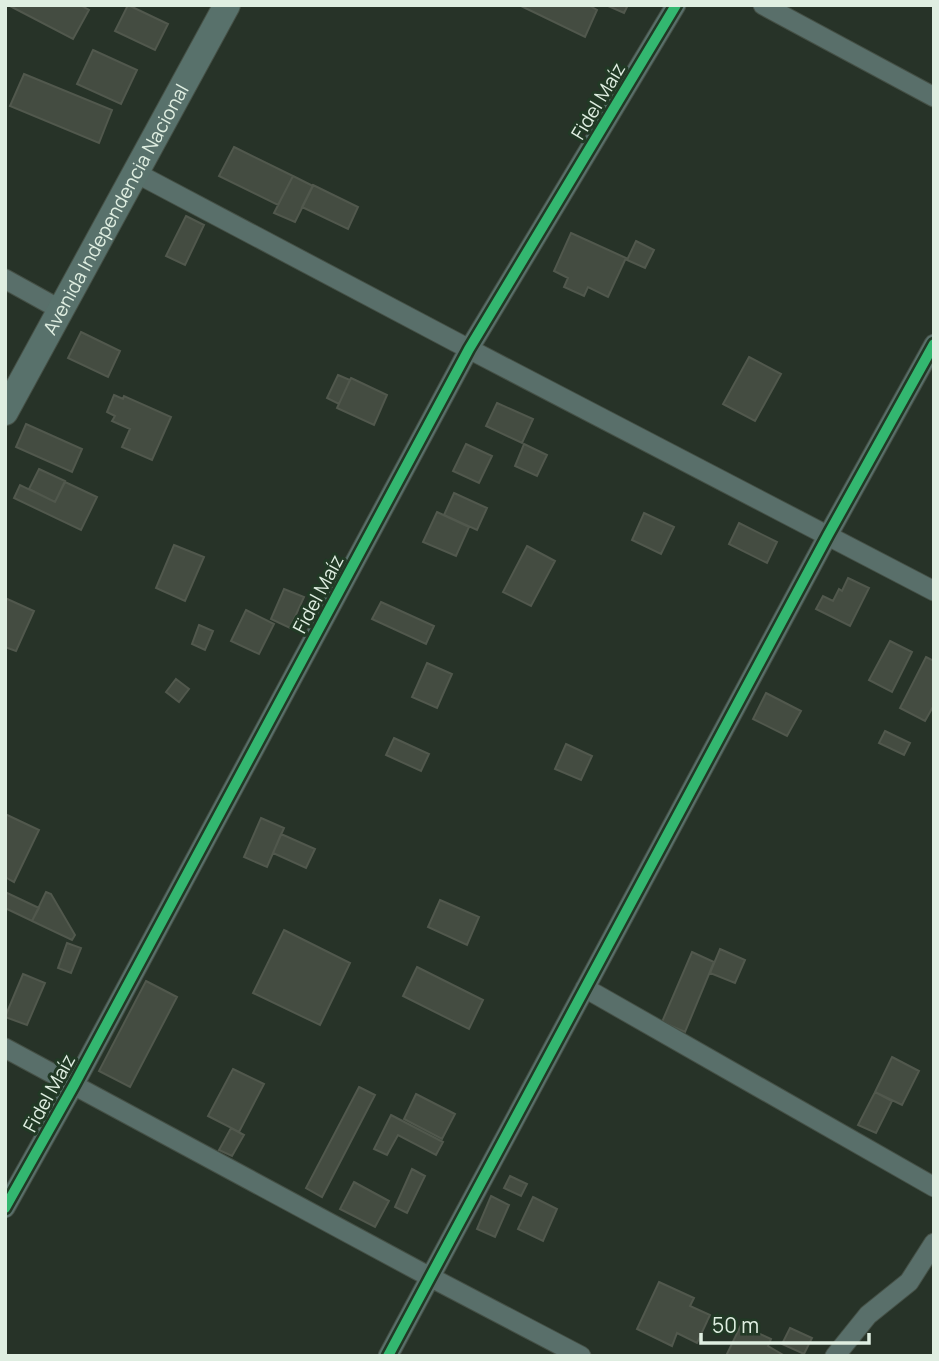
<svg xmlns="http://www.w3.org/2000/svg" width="939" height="1361" viewBox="0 0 939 1361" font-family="Manrope,sans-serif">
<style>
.building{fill:#444c41;stroke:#51584d;stroke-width:2}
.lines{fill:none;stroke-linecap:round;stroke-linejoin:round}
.minor-casing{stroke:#455046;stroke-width:21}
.secondary-casing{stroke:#455046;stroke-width:28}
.minor{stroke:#596f6a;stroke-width:19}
.secondary{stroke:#58716b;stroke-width:26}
.cycleway-casing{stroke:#213925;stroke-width:15}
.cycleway{stroke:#33b770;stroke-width:10}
.labels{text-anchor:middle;stroke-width:6;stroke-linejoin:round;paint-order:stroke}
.street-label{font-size:19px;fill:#dfeee1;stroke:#213925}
</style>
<rect width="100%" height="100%" fill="#273328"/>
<path class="building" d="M8,5H80L89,10L73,39Z
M128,5L168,24L155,50L115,31Z
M519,5H588L597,10L585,37Z
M606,5H628L624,13Z
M93,50L137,70L121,104L77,84Z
M24,74L112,110L99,143L10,106Z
M234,147L293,176L278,205L219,176Z
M293,176L313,186L295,222L274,213Z
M313,185L358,207L348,229L302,207Z
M186,216L204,225L185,265L166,256Z
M571,233L626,258L608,297L588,287L584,296L564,287L568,278L554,271Z
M636,241L654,250L645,268L627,260Z
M81,332L120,351L108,377L68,358Z
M749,357L781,374L755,421L723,404Z
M338,375L350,380L339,404L327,398Z
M351,378L387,395L374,425L337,408Z
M114,395L123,399L124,396L171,417L152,460L122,447L130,429L112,421L115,416L107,412Z
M497,403L533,419L522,443L486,426Z
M26,424L82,449L72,472L16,447Z
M466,444L492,456L479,483L453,471Z
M524,444L547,455L537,476L515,466Z
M39,469L65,481L55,502L29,489Z
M65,482L97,497L81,530L14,498L20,485L55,502Z
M454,493L487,508L477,530L444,515Z
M437,512L469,527L456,556L423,542Z
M644,513L674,527L661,554L632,540Z
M739,523L777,542L767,563L729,544Z
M174,545L204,557L185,601L156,588Z
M527,546L555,561L531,606L503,592Z
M848,578L869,588L850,626L816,609L823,596L833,601L839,589L842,591Z
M284,589L304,597L290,628L271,619Z
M5,598L34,611L16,651L5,647Z
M381,602L434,626L426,644L372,619Z
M246,610L274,624L259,654L231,641Z
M199,625L213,631L205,650L192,644Z
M890,641L912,652L892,692L869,680Z
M926,657L934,661V705L925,721L900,708Z
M427,663L452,674L437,708L412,697Z
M176,679L189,689L179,702L166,692Z
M766,693L801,711L787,736L753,719Z
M885,731L910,743L904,755L879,743Z
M394,738L429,754L421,771L386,755Z
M566,744L592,756L581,780L555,769Z
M5,814L39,830L14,882L5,877Z
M261,818L284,828L267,867L244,857Z
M281,834L315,849L306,868L273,853Z
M5,892L39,908L32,921L5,908Z
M46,892L51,894L75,935L72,940L32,921Z
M440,900L479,917L467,945L428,927Z
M284,930L350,963L320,1025L253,993Z
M67,943L81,948L71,973L58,968Z
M720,949L745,960L735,983L710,973Z
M692,952L714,962L685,1032L662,1022Z
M417,967L483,1000L469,1029L403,996Z
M23,974L45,983L27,1025L5,1017Z
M146,981L177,997L130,1087L99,1071Z
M892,1057L919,1071L902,1105L875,1092Z
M233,1069L264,1084L239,1132L208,1116Z
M359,1087L375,1095L322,1197L306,1188Z
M875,1092L892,1101L876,1133L858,1125Z
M416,1094L455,1114L442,1139L404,1119Z
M391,1115L443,1142L436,1155L398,1135L387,1155L374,1149Z
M231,1128L244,1135L232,1156L219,1150Z
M412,1169L425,1176L407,1213L395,1207Z
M510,1176L527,1184L521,1196L504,1188Z
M354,1182L389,1201L375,1227L340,1209Z
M491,1196L509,1205L495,1237L477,1229Z
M533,1197L557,1209L543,1241L518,1229Z
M659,1282L694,1298L690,1306L710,1315L697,1343L677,1333L672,1346L637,1329Z
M741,1325L771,1339L768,1346L785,1356H726Z
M790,1328L812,1338L804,1354L782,1344Z"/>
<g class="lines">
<defs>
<path id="minor" d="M763,5L934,97
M136,173L469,349L934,591
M5,279L61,310
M585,988L934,1187
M5,1048L430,1277L581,1356
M5,1208L74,1085L469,349L676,5
M388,1356L828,535L934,344
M835,1356L868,1315L909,1282L934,1243"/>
<g id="secondary">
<path id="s1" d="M5,412L227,5"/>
</g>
</defs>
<use href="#minor" class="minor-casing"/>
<use href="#secondary" class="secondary-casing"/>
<use href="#minor" class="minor"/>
<use href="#secondary" class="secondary"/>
<defs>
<path id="cycleway" d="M5,1208L74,1085L469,349L676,5
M388,1356L828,535L934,344"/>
</defs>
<use href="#cycleway" class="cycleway-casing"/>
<use href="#cycleway" class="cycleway"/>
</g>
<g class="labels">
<g class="street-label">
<text transform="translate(598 101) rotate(-59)" y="7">Fidel Maíz</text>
<text dy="7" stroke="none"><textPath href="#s1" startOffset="231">Avenida Independencia Nacional</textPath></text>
<text transform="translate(318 594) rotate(-62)" y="7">Fidel Maíz</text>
<text transform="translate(49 1093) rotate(-61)" y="7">Fidel Maíz</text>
</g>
</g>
<rect width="939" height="1361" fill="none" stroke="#dfeee1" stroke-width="14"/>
<path d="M701 1333v10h168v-10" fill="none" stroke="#dfeee1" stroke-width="3.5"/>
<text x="712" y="1333" font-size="21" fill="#dfeee1" stroke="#213925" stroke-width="5" paint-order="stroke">50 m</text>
</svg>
